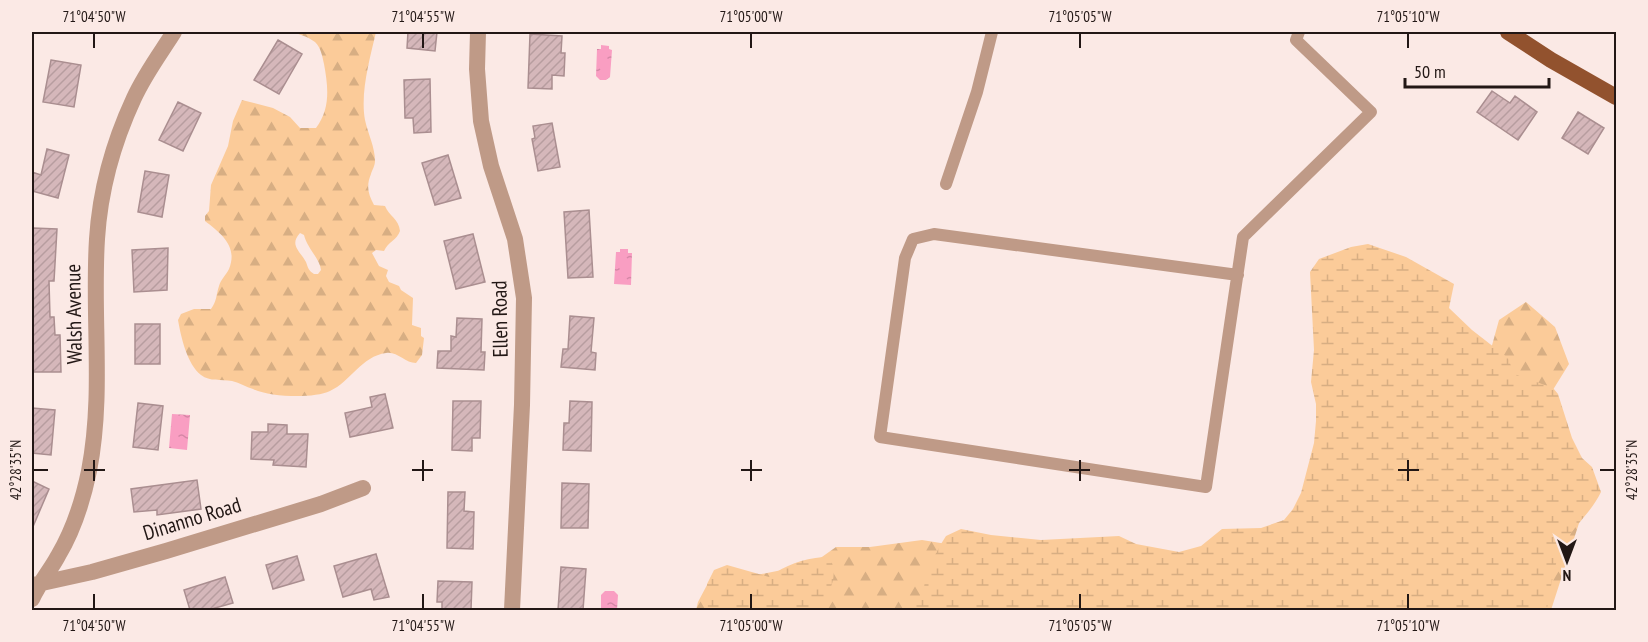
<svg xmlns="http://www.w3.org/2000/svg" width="1648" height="642" viewBox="0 0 1648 642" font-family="'PT Sans Narrow',sans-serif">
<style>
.forest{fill:url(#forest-firs);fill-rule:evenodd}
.wetland{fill:url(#wetland-marsh)}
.water{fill:url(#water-ripples)}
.building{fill:url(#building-hatch);stroke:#aa8e90;stroke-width:1.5}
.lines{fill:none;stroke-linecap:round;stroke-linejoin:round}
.service{stroke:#bf9a87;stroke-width:12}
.minor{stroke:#bf9a87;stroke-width:16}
.primary{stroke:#92522e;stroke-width:16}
.ticks{fill:none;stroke:#221715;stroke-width:2}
.labels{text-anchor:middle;stroke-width:4.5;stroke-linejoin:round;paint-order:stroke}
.street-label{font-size:21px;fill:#221715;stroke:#fbe9e5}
.neatline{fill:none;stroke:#221715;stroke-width:2}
.ticks-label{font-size:15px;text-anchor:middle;fill:#221715}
</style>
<defs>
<pattern id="forest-firs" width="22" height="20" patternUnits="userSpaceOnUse" patternTransform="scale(1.5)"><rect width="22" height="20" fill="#fbcb99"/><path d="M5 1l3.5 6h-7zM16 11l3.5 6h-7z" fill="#d7ae83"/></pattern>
<pattern id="wetland-marsh" width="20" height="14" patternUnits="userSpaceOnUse" patternTransform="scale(1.5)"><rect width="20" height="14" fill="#fbcb99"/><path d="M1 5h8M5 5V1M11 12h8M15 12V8" fill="none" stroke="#d7ae83"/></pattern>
<pattern id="water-ripples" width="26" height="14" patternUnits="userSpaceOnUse" patternTransform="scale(1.5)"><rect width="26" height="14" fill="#f99ec2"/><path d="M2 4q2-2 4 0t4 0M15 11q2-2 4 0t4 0" fill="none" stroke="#d587a6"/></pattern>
<pattern id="building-hatch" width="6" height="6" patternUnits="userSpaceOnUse" patternTransform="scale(1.5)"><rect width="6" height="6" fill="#d5b7ba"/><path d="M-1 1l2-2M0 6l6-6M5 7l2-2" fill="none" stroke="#b79d9f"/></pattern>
</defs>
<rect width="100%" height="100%" fill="#fbe9e5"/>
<path class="forest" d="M288,32H376C370,58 360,93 365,120C368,134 375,147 375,161C375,166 372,170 371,174C366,186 368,194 374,205L385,206C389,216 399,219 400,231C397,240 388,242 384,251L376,250L372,253L379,266L388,270L386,276L389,282L399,286L401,290L413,298L412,325L421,328V336L424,338L422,355L416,363C405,363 397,351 386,353C362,356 350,382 330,391C313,399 270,397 253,389C246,387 240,383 232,381C221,379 210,382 201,375C187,364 181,337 178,320L181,314L194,309H211C217,301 216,295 219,286C221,279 226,275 229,269C238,247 222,234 205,221V216L209,211L211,185L228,146L233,121L242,100L273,108L290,117L300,128H316C331,108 328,86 324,64C322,55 321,48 315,42C307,36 297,33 288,32ZM300,233L304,235C307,248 320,259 321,270L318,274H314C309,271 308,268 306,262C300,251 289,245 300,233Z
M1526,302L1555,327L1569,364L1551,393L1590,489L1551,610H1467L1491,349L1499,320Z
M922,540L953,545L1441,610H696L698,602L707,585L812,564L836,547H870Z"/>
<path class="wetland" d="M1368,244L1406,257L1454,284L1449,308L1472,330L1508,358L1514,374L1553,388L1558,394L1572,438L1582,458L1592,467L1601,492C1592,511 1576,524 1565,542C1555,556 1550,593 1547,610H914L924,587L927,570L941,544L946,536L961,529L991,535L1041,540L1119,536L1136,544L1179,552L1201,546L1222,529L1261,528L1284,520L1293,509L1301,493L1314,443L1316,421V404L1311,382L1314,350L1310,272L1319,259L1351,247Z
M823,557L832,563C838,579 827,597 819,610H708L707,584L714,570L727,565L769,577C786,565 802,559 823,557Z"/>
<path class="water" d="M601,45L609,46V49L612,50L610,77L606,80H600L596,76L597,49H601Z
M620,249H628V253H632L631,285L614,284L616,252H620Z
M172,414L190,415L187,450L169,448Z
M605,591H614L618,595L617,610H601V595Z"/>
<path class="building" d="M408,32H437L435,51L407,48Z
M530,34L562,36L561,53H565L564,76L552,75V89L528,88Z
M278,40L302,54L279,94L254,80Z
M51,60L81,65L74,107L43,102Z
M430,79L431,132L414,133L413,118H405L404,80Z
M1492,91L1510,103L1515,96L1537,112L1518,140L1477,112Z
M178,102L201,113L183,151L159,140Z
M1578,112L1604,128L1588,154L1562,138Z
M552,123L560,167L538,171L532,139L535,138L533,126Z
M47,149L69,155L58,198L32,191V172L41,175Z
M448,155L461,198L435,205L422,163Z
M145,171L169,175L162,217L138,212Z
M589,210L593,277L568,278L564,212Z
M33,228L57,229L54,281H49L50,317H54L55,335H60L61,372H33L32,350Z
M473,234L485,282L456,289L444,241Z
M168,248L167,290L134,292L132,250Z
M570,316L594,318L591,352L596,353L595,370L561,367L563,349H568Z
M457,318L482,319L481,352H485L484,370L437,368L438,351H451V336L456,337Z
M135,324H160V364H135Z
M385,394L393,428L350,437L345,413L372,407L370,397Z
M453,401H481L480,438H472V451L452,450Z
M570,401L592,402L591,451L563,450L564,423H569Z
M138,403L163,406L158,450L133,447Z
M32,408L55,410L51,455L32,453Z
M268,424L287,425V434H308L306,467L273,465L274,460L251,459L252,432H268Z
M197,480L201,509L157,515V510L134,512L131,489Z
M32,481L49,489L32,529Z
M562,483L589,484L588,528H561Z
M448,492H465L464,511L474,512L473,549L447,548Z
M376,554L389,597L374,600L371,589L343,597L334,566Z
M297,556L304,580L273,589L266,565Z
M561,567L586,569L583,610H558Z
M225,577L233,603L208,610H190L184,590Z
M438,581L472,582L471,610H442V602H437Z"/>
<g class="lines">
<path class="service" d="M946,184L977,92L992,32
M1238,275L934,234L913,239L905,258L880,437L1206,487L1243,237L1371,112L1296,40L1299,32"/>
<path class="minor" d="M478,32L477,69L481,121L491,166L515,239L524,298L522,405L512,610
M33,585L92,572L166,551L321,504L363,488
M32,599C39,583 50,571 58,556C73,531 83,500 89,471C104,394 92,316 97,239C100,191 114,141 134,98C145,74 160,54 174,32"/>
<path class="primary" d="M1508,32L1551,60L1616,97"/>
</g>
<path class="ticks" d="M94,33V48M423,33V48M751,33V48M1080,33V48M1408,33V48M94,460V481M423,460V481M751,460V481M1080,460V481M1408,460V481M33,470H48M84,470H105M412,470H433M741,470H762M1069,470H1090M1398,470H1419M1600,470H1615M94,594V609M423,594V609M751,594V609M1080,594V609M1408,594V609"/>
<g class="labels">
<g class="street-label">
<text transform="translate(74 314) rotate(-91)" y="7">Walsh Avenue</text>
<text transform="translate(500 319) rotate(-91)" y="7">Ellen Road</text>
<text transform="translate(192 519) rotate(-17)" y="7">Dinanno Road</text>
</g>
</g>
<rect width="1648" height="642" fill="none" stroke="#fbe9e5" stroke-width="66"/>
<g transform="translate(1567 561) rotate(180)" stroke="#fbe9e5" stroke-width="4.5" paint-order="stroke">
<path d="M0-4.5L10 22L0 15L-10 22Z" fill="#221715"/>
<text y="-9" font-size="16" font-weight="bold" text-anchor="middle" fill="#221715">N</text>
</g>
<path d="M1405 78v9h144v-9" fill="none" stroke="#221715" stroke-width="3"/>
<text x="1414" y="78" font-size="18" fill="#221715" stroke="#fbe9e5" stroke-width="4.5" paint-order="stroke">50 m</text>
<rect x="33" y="33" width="1582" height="576" class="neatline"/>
<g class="ticks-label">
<text x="94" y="22">71°04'50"W</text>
<text x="423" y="22">71°04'55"W</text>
<text x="751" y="22">71°05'00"W</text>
<text x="1080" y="22">71°05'05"W</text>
<text x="1408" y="22">71°05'10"W</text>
<text transform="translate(1632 470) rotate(-90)" y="5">42°28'35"N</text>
<text transform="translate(16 470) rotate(-90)" y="5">42°28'35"N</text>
<text x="94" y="631">71°04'50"W</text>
<text x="423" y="631">71°04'55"W</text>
<text x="751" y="631">71°05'00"W</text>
<text x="1080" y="631">71°05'05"W</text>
<text x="1408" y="631">71°05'10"W</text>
</g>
</svg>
